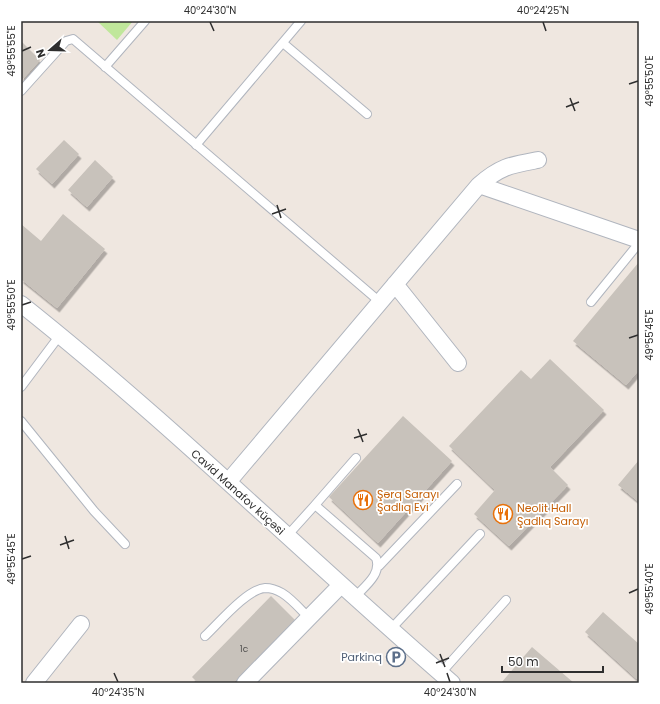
<svg xmlns="http://www.w3.org/2000/svg" width="660" height="704" viewBox="0 0 660 704" font-family="Poppins,sans-serif">
<style>
.green{fill:#c0e79b}
.building{fill:#c8c2bb;filter:url(#shadow)}
.lines{fill:none;stroke-linecap:round;stroke-linejoin:round}
.service-casing{stroke:#b0b5be;stroke-width:10}
.minor-casing{stroke:#b0b5be;stroke-width:18}
.service{stroke:#fff;stroke-width:8}
.minor{stroke:#fff;stroke-width:16}
.ticks{fill:none;stroke:#2e2e2e;stroke-width:1.5}
.labels{text-anchor:middle;stroke-width:3.5;stroke-linejoin:round;paint-order:stroke}
.number-label{font-size:9px;fill:#545351}
.street-label{font-size:11px;fill:#2e2e2e;stroke:#fff}
.food-label{font-size:11px;fill:#c56008;stroke:#fff;text-anchor:start}
.service-label{font-size:11px;fill:#4e5e75;stroke:#fff;text-anchor:end}
.neatline{fill:none;stroke:#2e2e2e;stroke-width:1.5}
.ticks-label{font-size:10px;text-anchor:middle;fill:#2e2e2e}
</style>
<defs>
<filter id="shadow"><feDropShadow dx="2.5" dy="4.5" stdDeviation="0" flood-color="#0004"/></filter>
</defs>
<rect width="100%" height="100%" fill="#efe7e0"/>
<path class="green" d="M97,21H133L117,40Z"/>
<path class="building" d="M22,42L40,60L21,81V43Z
M64,140L79,154L52,184L36,169Z
M95,160L113,177L87,207L68,190Z
M63,214L105,249L57,308L21,279V224L41,241Z
M639,262V370L626,385L573,341Z
M550,359L604,410L550,467L568,485L509,546L474,514L495,490L449,446L521,370L531,379Z
M403,416L452,461L378,543L329,497Z
M639,460V502L618,485Z
M271,596L295,620L233,683H198L192,677Z
M603,612L639,644V681L585,632Z
M532,647L574,683H501Z"/>
<g class="lines">
<defs>
<path id="service" d="M283,43L367,114
M105,67L145,21
M21,91L66,41L73,39L380,302
M196,145L301,21
M591,302L639,243
M21,387L60,335
M21,421L94,511L125,544
M287,536L315,505
M379,566L457,484
M355,597C365,586 382,574 376,558L315,505L356,458
M390,630L480,534
M205,636C218,624 247,589 265,588C271,588 277,590 282,593C292,599 301,610 309,618
M441,673L506,600"/>
<path id="minor" d="M479,185L639,240
M395,284L458,363
M21,304C171,423 307,558 452,683
M228,482L479,185C501,166 511,165 538,160
M34,683L81,624
M245,683L341,585"/>
</defs>
<use href="#service" class="service-casing"/>
<use href="#minor" class="minor-casing"/>
<use href="#service" class="service"/>
<use href="#minor" class="minor"/>
</g>
<path class="ticks" d="M210,22L214,31M543,22L546,31M22,51L31,47M629,84L638,81M570,98L575,111M566,107L579,102M277,205L281,218M272,214L286,209M22,305L31,302M629,338L638,335M358,429L363,442M354,438L367,434M65,536L69,549M60,545L74,540M22,559L31,556M629,593L638,589M440,654L445,667M436,663L449,658M114,673L118,682M447,673L450,682"/>
<defs>
<symbol id="restaurant-ring" viewBox="-11 -11 22 22"><circle r="9.5" fill="#fff" stroke="#e8710a" stroke-width="1.5"/><path d="M-5-6h1v4h1v-4h1v4h1v-4h1v5L-1.5 .5V6h-2V.5L-5-1ZM5-6V6H3V1.5H1.5Q1.5-4 5-6Z" fill="#e8710a"/></symbol>
<symbol id="parking-ring" viewBox="-11 -11 22 22"><circle r="9.5" fill="#fff" stroke="#5c6f8a" stroke-width="1.5"/><path d="M-3.5-5.5H1a3.5 3.5 0 0 1 0 7H-1V5.5H-3.5ZM-1-3.4V-.6H.8a1.4 1.4 0 0 0 0-2.8Z" fill="#5c6f8a"/></symbol>
</defs>
<g fill-rule="evenodd">
<use href="#restaurant-ring" x="352" y="489" width="22" height="22"/>
<use href="#restaurant-ring" x="492" y="503" width="22" height="22"/>
<use href="#parking-ring" x="385" y="646" width="22" height="22"/>
</g>
<g class="labels">
<g class="number-label">
<text x="244" y="652">1c</text>
</g>
<g class="street-label">
<text transform="translate(238 492) rotate(42)" y="4">Cavid Manafov küçəsi</text>
</g>
<g class="food-label">
<text x="377" y="498">Şərq Sarayı<tspan x="377" dy="13">Şadlıq Evi</tspan></text>
<text x="517" y="512">Neolit Hall<tspan x="517" dy="13">Şadlıq Sarayı</tspan></text>
</g>
<g class="service-label">
<text x="382" y="661">Parkinq</text>
</g>
</g>
<rect width="660" height="704" fill="none" stroke="#ffffff" stroke-width="44"/>
<g transform="translate(50 50) rotate(250)" stroke="#ffffff" stroke-width="3" paint-order="stroke">
<path d="M0-3L7 15L0 10L-7 15Z" fill="#2e2e2e"/>
<text y="-6" font-size="11" font-weight="bold" text-anchor="middle" fill="#2e2e2e">N</text>
</g>
<path d="M502 666v6h101v-6" fill="none" stroke="#2e2e2e" stroke-width="2"/>
<text x="508" y="666" font-size="12" fill="#2e2e2e" stroke="#ffffff" stroke-width="3" paint-order="stroke">50 m</text>
<rect x="22" y="22" width="616" height="660" class="neatline"/>
<g class="ticks-label">
<text x="210" y="14">40°24'30"N</text>
<text x="543" y="14">40°24'25"N</text>
<text transform="translate(11 51) rotate(-90)" y="4">49°55'55"E</text>
<text transform="translate(649 81) rotate(-90)" y="4">49°55'50"E</text>
<text transform="translate(11 305) rotate(-90)" y="4">49°55'50"E</text>
<text transform="translate(649 335) rotate(-90)" y="4">49°55'45"E</text>
<text transform="translate(11 559) rotate(-90)" y="4">49°55'45"E</text>
<text transform="translate(649 589) rotate(-90)" y="4">49°55'40"E</text>
<text x="118" y="696">40°24'35"N</text>
<text x="450" y="696">40°24'30"N</text>
</g>
</svg>
